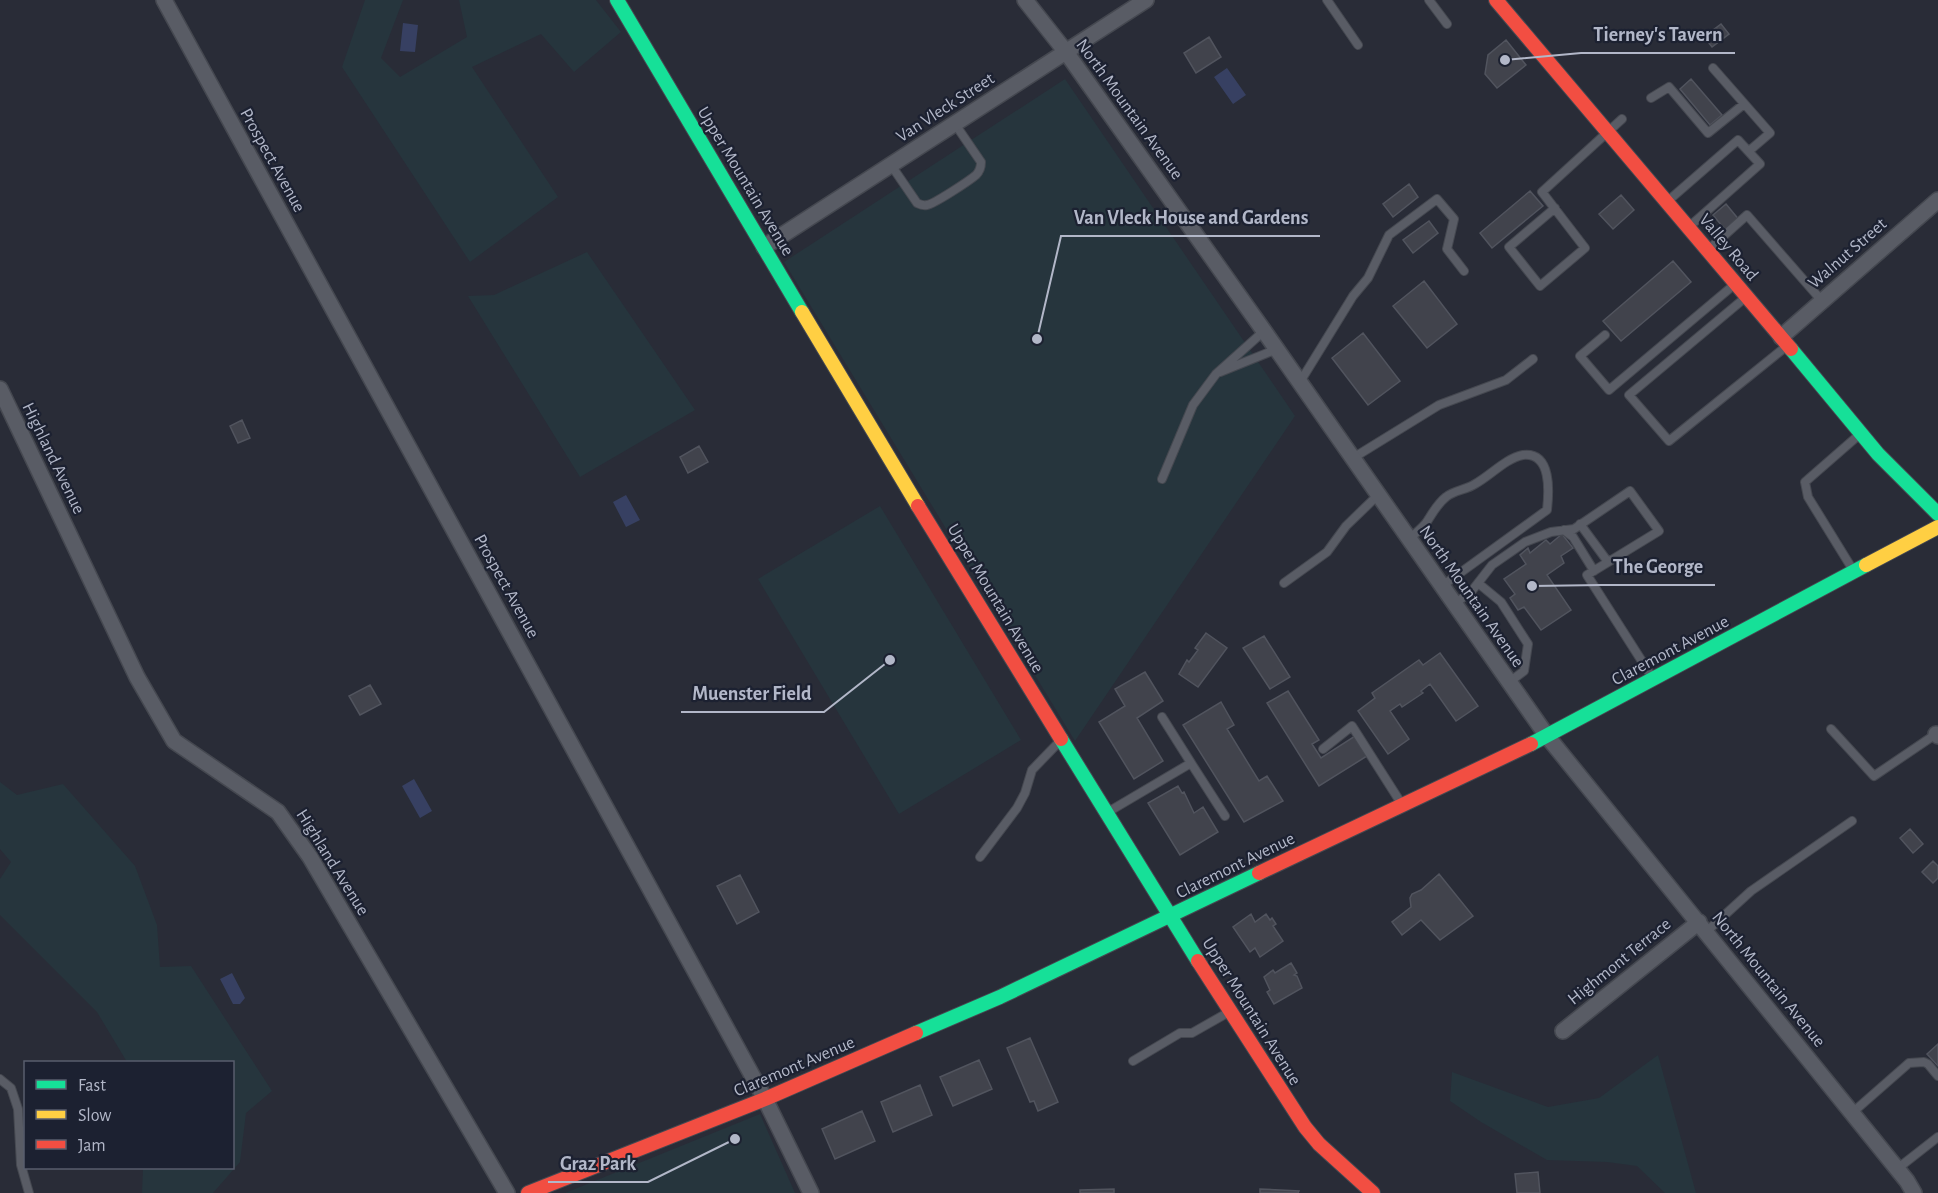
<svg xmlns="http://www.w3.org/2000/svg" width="1938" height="1193" viewBox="0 0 1938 1193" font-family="'Alegreya Sans',sans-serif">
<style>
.green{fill:#26353d}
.water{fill:#374062}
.building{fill:#41434c;stroke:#51545e;stroke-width:1.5}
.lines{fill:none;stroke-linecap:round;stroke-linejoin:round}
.lane-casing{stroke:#454850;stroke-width:10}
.street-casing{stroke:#454850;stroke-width:18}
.fast-casing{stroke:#454850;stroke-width:16}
.slow-casing{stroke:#454850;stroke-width:16}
.jam-casing{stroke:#454850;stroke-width:16}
.lane{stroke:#595c65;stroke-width:8}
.street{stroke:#595c65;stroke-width:15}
.fast{stroke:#16e098;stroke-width:14}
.slow{stroke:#ffcf43;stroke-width:14}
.jam{stroke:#f24e42;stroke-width:14}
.labels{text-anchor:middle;stroke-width:4.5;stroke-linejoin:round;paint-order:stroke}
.street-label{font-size:18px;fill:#b2b7c8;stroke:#1c2131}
.leader{fill:none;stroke:#b2b7c8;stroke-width:2}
.callout-dot{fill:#b2b7c8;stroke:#1c2131;stroke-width:2}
.callout-label{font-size:20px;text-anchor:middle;font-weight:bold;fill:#b2b7c8;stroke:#1c2131;stroke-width:4.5;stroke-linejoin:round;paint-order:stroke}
</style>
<rect width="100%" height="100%" fill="#292c37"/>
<path class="green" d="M365,0H403L381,58L400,77L467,37L459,0H596L621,32L574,72L541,34L472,67L558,197L470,262L342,67Z
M1065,79L1295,416L1075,741L784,262Z
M587,252L695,410L580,477L468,296L494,295Z
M880,506L1021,740L899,814L758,579Z
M0,782L17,795L63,784L135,866L157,925L160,967L191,966L272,1091L246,1113L240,1162L213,1193H142L143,1168H232V1062H127L97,1012L0,915V879L11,862L0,849Z
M1658,1055L1696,1193H1665L1637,1166L1607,1162L1547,1160L1481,1122L1450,1101L1452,1072L1548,1107L1599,1098Z
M760,1114L795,1193H565Z"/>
<path class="water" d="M403,23L418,25L415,52L400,51Z
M1227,68L1246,95L1233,104L1214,77Z
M626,495L640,520L626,527L613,502Z
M414,779L432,811L420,818L402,786Z
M232,973L245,998L240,1004H233L220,979Z"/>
<path class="building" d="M1721,24L1729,34L1712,47L1704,37Z
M1209,37L1221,57L1196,73L1184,53Z
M1506,40L1526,65L1497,88L1485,74L1488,55Z
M1691,79L1722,115L1710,125L1680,89Z
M1409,184L1418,197L1393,217L1383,204Z
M1530,191L1543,206L1492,248L1480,233Z
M1621,195L1634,210L1613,229L1599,214Z
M1726,204L1740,221L1727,232L1713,215Z
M1429,221L1438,233L1413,253L1403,240Z
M1673,261L1691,282L1621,341L1603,321Z
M1424,281L1457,324L1427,348L1393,306Z
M1363,333L1400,381L1368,405L1332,358Z
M242,420L250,438L238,443L230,426Z
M699,446L708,462L688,473L680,457Z
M1562,534L1573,548L1561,556L1564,563L1547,575L1571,610L1541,630L1524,607L1518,610L1510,598L1515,594L1504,579L1526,564L1520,555L1528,548L1530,553L1546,540L1550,544Z
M1206,633L1227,648L1198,687L1179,674L1187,660L1189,662L1198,650L1195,648Z
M1264,636L1290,677L1270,689L1243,648Z
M1440,653L1478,706L1456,721L1430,684L1421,691L1423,693L1402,707L1400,704L1390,711L1409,739L1388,754L1358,711L1375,698L1372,693L1419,660L1423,665Z
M1145,672L1163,701L1137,718L1163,761L1134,779L1099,722L1125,706L1115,689Z
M370,685L381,704L360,715L349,696Z
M1288,691L1319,740L1312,744L1321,758L1355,736L1367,756L1319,786L1267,703Z
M1221,702L1234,725L1227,729L1259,781L1267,776L1283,801L1244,822L1183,725Z
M1178,786L1182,793L1184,792L1194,813L1203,807L1218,832L1180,855L1148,803Z
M1910,829L1923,844L1913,853L1900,838Z
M1933,861L1938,866V878L1933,883L1922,872Z
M1439,874L1473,916L1440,940L1421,920L1402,935L1392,922L1411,907L1410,898L1412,894L1421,890Z
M740,875L759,912L737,924L717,886Z
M1251,914L1255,922L1266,914L1270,920L1272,918L1276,924L1273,926L1283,941L1260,957L1255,948L1250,952L1233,927Z
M1291,963L1297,973L1294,975L1297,976L1302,988L1274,1004L1267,992L1270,990L1264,977L1273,970L1275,973Z
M1030,1038L1058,1102L1038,1111L1034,1101L1030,1102L1007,1048Z
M1938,1044V1066L1927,1054Z
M979,1060L992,1089L953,1106L940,1077Z
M920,1085L932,1115L893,1132L881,1102Z
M862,1111L875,1141L835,1159L822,1129Z
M1538,1172L1540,1193H1517L1515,1174Z
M1114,1189V1193H1080V1190Z
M1260,1189L1299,1191L1298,1193H1260Z"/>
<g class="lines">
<defs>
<path id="lane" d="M1327,0L1358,45
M1429,0L1447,24
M1713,68L1770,133L1749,151
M1651,98L1669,87L1708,133L1744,104
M891,165L917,203C921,205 922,206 927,205C934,204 969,181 976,175C980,171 981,167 981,162L955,124
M1669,200L1738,140L1760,164L1690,226
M1555,208L1509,247L1540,286L1585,248L1542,192L1622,119
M1708,250L1747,215L1822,301
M1746,297L1629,395L1669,441L1788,345
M1605,335L1580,356L1609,390L1735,284
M1220,372L1277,349
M1300,382L1353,296L1368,278L1389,235L1437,199L1454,219L1447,249L1464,271
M1353,458L1439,405L1506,380L1533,359
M1162,479L1193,405L1216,374L1264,331
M1580,524L1608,562
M1564,530L1573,537L1594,571
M1409,539C1415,534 1421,529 1426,523C1432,514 1437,504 1446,497C1454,490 1466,490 1475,484C1490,476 1506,458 1523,455C1552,452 1549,492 1547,510L1442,586
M1853,570L1808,497L1805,482L1860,434
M1284,583L1327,552L1346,526L1378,495
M1478,583L1501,602L1528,644L1524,671L1508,683
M1454,604L1471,592L1492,565L1525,542L1551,532L1574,529L1630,491L1659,531L1587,575L1652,677
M1831,729L1874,776L1936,734
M1323,749L1352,726L1401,803
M1191,763L1225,816
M1108,812L1191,763L1162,717
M980,857L1017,808L1025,793L1032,770L1060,741
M1706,932L1751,891L1852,821
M1133,1061L1180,1033H1192L1229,1012
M0,1079L11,1088L18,1109L21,1165L29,1193
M1852,1113L1909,1063L1924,1062L1928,1064L1938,1076
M1897,1169L1938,1137"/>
<path id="street" d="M164,0L765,1099L811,1193
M1025,0L1066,52L1264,331L1547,736L1907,1181L1914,1193
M764,247L1146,0
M1781,337L1938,200
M0,389L137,677L174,741L278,812L310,857L507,1193
M1936,734L1938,736
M1563,1031L1699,922"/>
<path id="fast" d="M617,0L802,312
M1791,349L1878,454L1938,514
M1061,739L1198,961
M1531,744L1866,565
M916,1033L1000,997L1259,873"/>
<path id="slow" d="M802,312L918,506
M1866,565L1938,527"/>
<path id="jam" d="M1496,0L1791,349
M918,506L1061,739
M1259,873L1531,744
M1198,961L1305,1127L1319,1144L1373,1193
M528,1193L765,1099L916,1033"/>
</defs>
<use href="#lane" class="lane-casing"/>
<use href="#street" class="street-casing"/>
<use href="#fast" class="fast-casing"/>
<use href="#slow" class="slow-casing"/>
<use href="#jam" class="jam-casing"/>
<use href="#lane" class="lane"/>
<use href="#street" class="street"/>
<use href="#fast" class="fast"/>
<use href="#slow" class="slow"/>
<use href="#jam" class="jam"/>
</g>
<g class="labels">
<g class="street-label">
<text transform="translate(945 107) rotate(-33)" y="6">Van Vleck Street</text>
<text transform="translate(1130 109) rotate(54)" y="6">North Mountain Avenue</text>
<text transform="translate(273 160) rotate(61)" y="6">Prospect Avenue</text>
<text transform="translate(746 181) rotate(59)" y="6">Upper Mountain Avenue</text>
<text transform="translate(1729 247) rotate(50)" y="6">Valley Road</text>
<text transform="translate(1847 253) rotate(-41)" y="6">Walnut Street</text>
<text transform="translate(54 458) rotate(64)" y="6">Highland Avenue</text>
<text transform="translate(507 586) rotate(61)" y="6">Prospect Avenue</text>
<text transform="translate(1472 596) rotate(55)" y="6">North Mountain Avenue</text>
<text transform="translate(996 598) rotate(59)" y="6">Upper Mountain Avenue</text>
<text transform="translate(1670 650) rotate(-28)" y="6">Claremont Avenue</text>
<text transform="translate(333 862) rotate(58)" y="6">Highland Avenue</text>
<text transform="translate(1235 865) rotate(-26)" y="6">Claremont Avenue</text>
<text transform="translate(1619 961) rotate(-39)" y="6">Highmont Terrace</text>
<text transform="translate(1769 979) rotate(51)" y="6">North Mountain Avenue</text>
<text transform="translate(1252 1011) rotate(58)" y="6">Upper Mountain Avenue</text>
<text transform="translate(794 1066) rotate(-23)" y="6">Claremont Avenue</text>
</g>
</g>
<path class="leader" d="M1505 60L1581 53H1735M1037 339L1061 236H1320M1532 586L1601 585H1715M890 660L824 712H681M735 1139L648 1182H548"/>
<g class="callout-dot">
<circle cx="1505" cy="60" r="6"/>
<circle cx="1037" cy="339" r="6"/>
<circle cx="1532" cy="586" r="6"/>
<circle cx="890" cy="660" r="6"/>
<circle cx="735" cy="1139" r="6"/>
</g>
<g class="callout-label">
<text x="1658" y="41">Tierney's Tavern</text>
<text x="1191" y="224">Van Vleck House and Gardens</text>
<text x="1658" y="573">The George</text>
<text x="752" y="700">Muenster Field</text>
<text x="598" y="1170">Graz Park</text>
</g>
<rect x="24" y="1061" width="210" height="108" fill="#1c2131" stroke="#585d6d" stroke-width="1.5"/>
<rect x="36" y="1080" width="30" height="9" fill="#16e098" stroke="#585d6d" stroke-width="1.5"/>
<text x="78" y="1091" font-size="18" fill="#b2b7c8">Fast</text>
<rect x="36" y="1110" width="30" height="9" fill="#ffcf43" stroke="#585d6d" stroke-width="1.5"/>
<text x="78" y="1121" font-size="18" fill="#b2b7c8">Slow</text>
<rect x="36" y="1140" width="30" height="9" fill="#f24e42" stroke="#585d6d" stroke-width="1.5"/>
<text x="78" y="1151" font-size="18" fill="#b2b7c8">Jam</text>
</svg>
